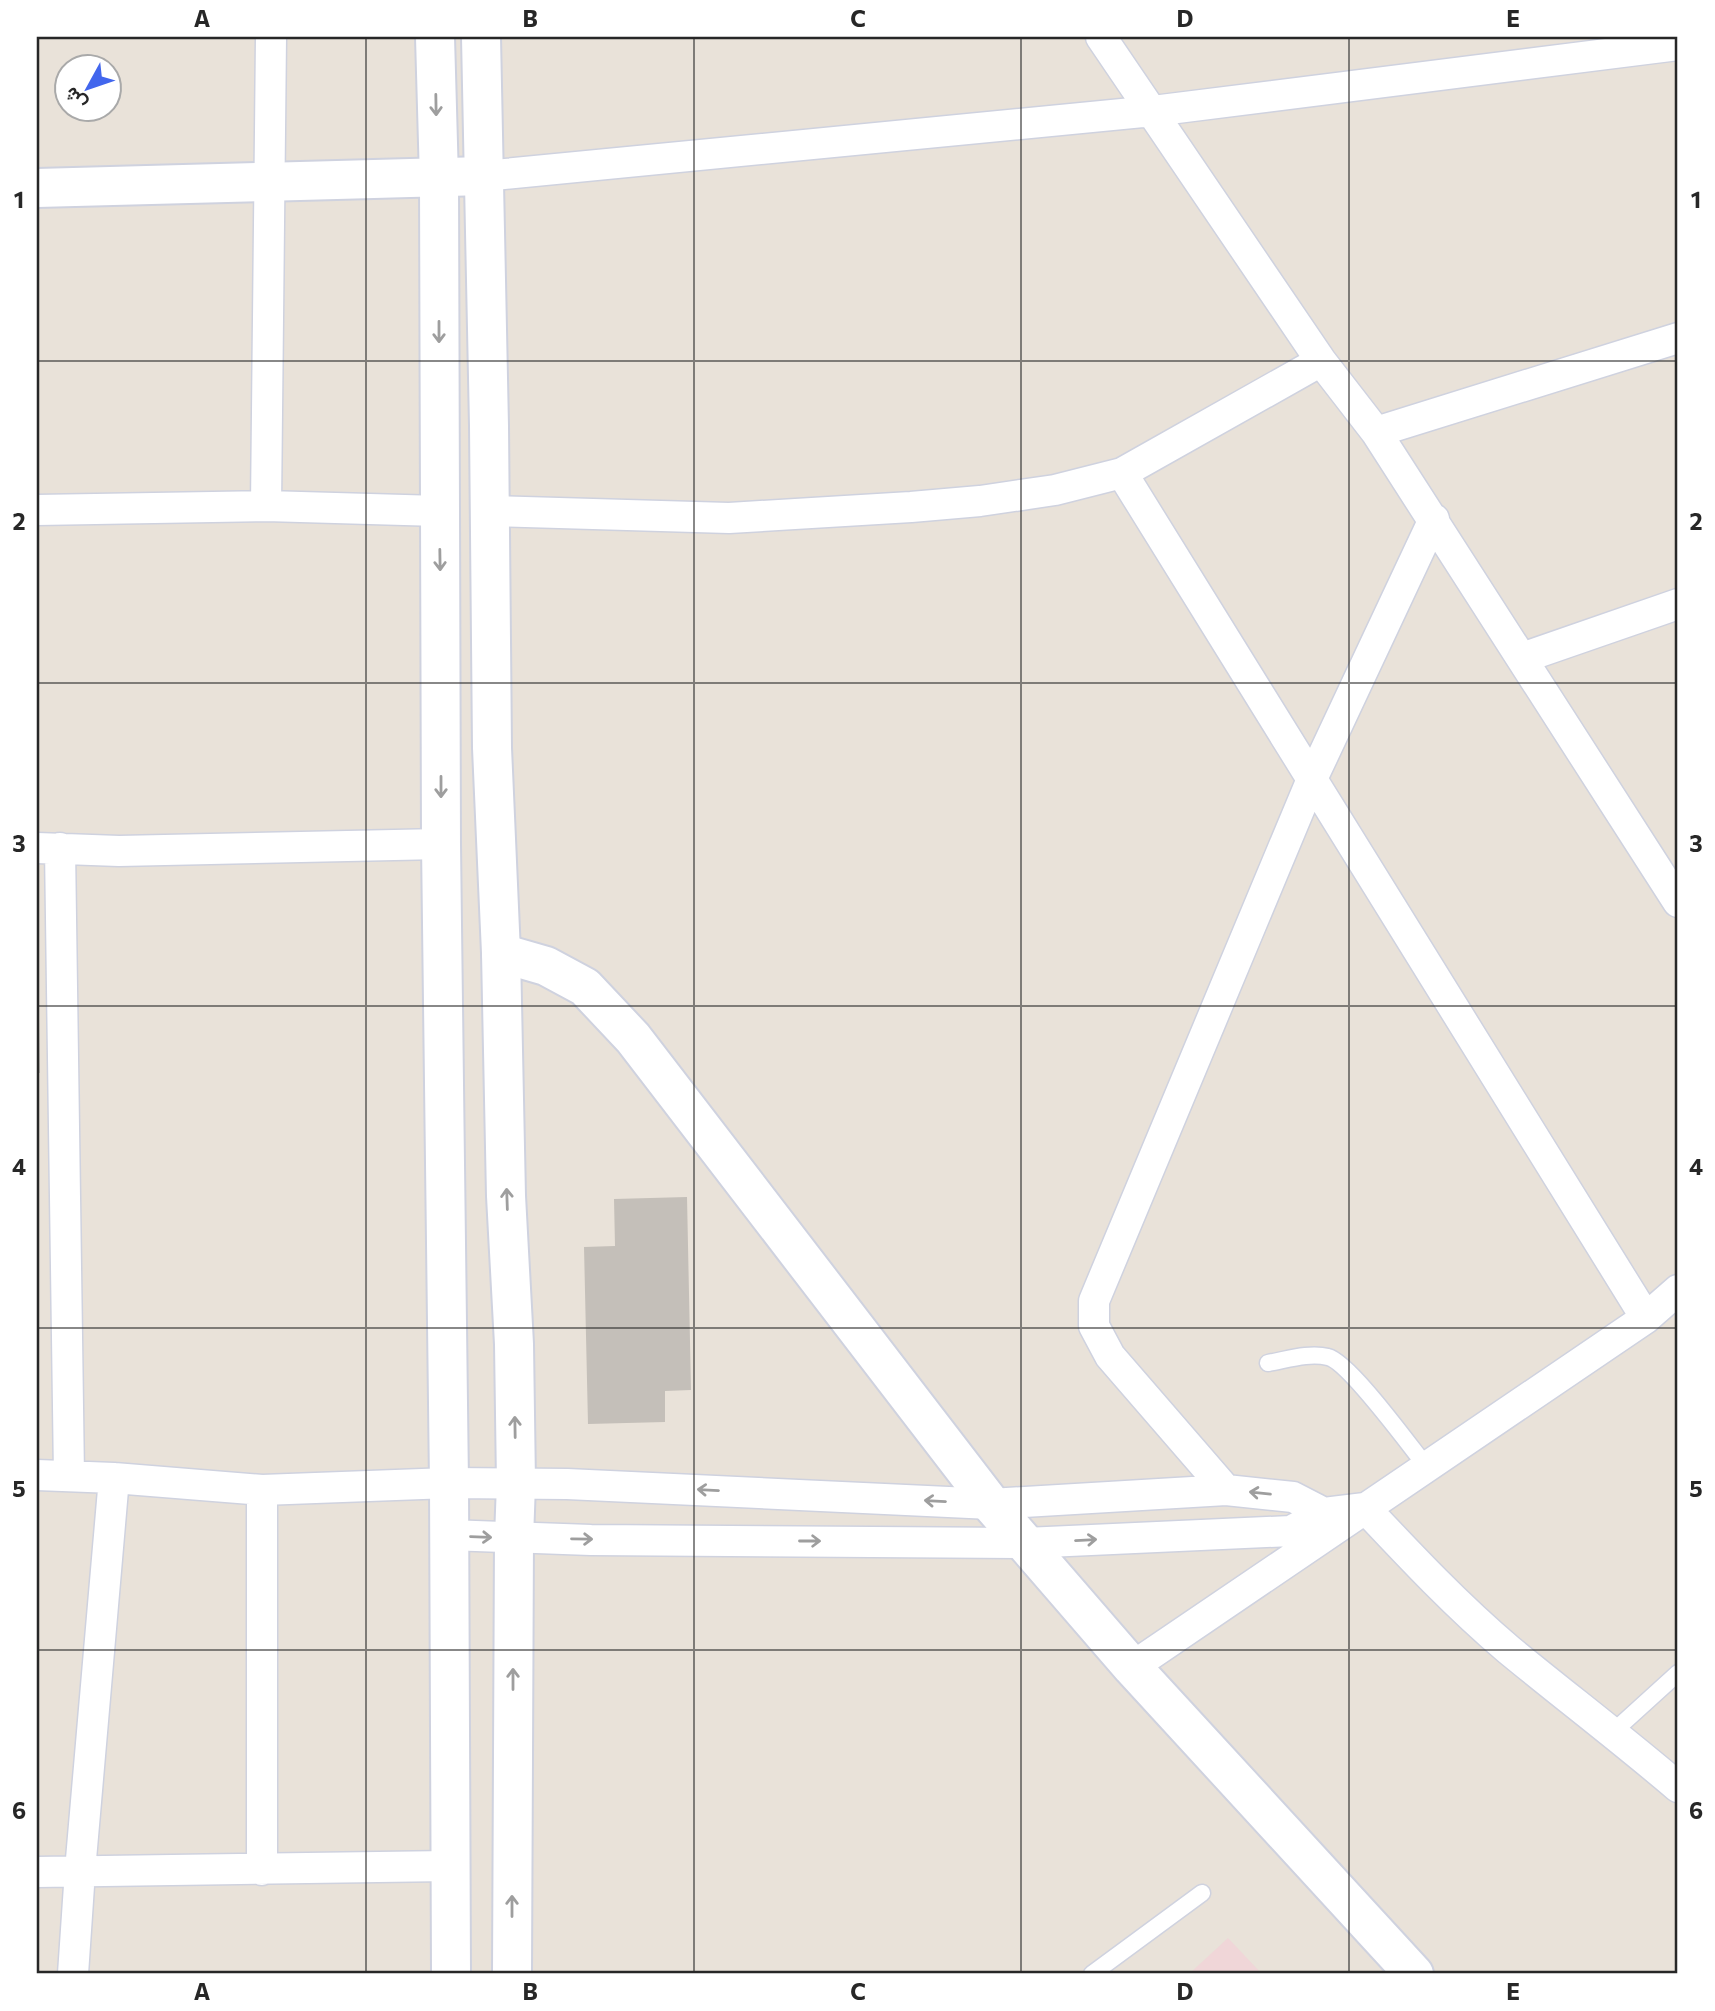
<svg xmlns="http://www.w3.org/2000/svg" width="1715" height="2011" viewBox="0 0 1715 2011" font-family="Commissioner,Vazirmatn,sans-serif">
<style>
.medical{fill:#f0d6d8}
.building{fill:#c4bfb9}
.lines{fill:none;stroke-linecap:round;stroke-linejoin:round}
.service-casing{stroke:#cfd2df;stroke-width:19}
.minor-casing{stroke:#cfd2df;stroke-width:33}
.tertiary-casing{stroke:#cfd2df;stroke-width:42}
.secondary-casing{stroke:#cfd2df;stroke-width:42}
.service{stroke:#fff;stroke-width:16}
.minor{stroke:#fff;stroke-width:30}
.tertiary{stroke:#fff;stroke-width:38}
.secondary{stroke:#fff;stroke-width:38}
.oneway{stroke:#9e9e9e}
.grid{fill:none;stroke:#272727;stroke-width:2;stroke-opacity:0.55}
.neatline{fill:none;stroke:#272727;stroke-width:2.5}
.grid-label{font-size:23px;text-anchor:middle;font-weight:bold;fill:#272727}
</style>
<rect width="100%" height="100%" fill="#e9e2d9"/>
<path class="medical" d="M1228,1938L1262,1974H1189Z"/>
<path class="building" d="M37,1018H39L40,1073H37Z
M687,1197L691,1390L665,1391V1422L588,1424L584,1247L615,1246L614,1199Z"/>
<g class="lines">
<defs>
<path id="service" d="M1268,1363C1286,1360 1309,1352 1328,1357C1349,1362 1409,1445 1426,1466
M1613,1732L1678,1673
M1092,1974L1202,1893"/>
<path id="minor" d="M1101,37L1321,361L1376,432L1678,902
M484,176L1153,111L1678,45
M1376,432L1678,338
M1122,473L1646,1318
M266,506L271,37
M37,510L266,506L439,511
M490,511L729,518L911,507L980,501L1055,490L1122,473L1321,361
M1522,658L1678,604
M37,848L119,851L441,844
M60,848L69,1476
M37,1475L114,1478L262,1490L449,1483L567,1484L991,1504L1226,1490L1293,1497L1324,1513
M1226,1490L1110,1356L1094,1326V1301L1312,779L1434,519
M448,1535L591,1540L1025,1543L1291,1531L1324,1513L1365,1508C1411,1557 1457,1606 1509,1650C1565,1696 1623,1740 1678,1787
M1132,1667L1646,1318L1678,1290
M262,1870V1490
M37,1872L449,1866
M73,1974L80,1871L114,1478"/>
<path id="tertiary" d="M37,188L484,176
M501,953L546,966L585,987L633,1038L991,1504L1132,1667L1414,1974"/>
<path id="secondary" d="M435,37L439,179L441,844L449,1483L451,1974
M481,37L489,426L492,748L501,953L506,1196L514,1344L516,1484L514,1538L512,1974"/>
</defs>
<use href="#service" class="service-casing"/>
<use href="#minor" class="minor-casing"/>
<use href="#tertiary" class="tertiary-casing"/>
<use href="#secondary" class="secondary-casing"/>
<use href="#service" class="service"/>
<use href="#minor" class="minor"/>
<use href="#tertiary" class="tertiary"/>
<use href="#secondary" class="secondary"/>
</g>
<defs><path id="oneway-shaft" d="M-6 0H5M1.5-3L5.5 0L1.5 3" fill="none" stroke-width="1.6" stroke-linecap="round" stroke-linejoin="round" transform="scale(1.75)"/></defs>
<g class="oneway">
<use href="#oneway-shaft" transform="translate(436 105) rotate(89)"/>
<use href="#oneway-shaft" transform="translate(439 332) rotate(90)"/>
<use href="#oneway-shaft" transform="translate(440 560) rotate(89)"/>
<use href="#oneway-shaft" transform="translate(441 787) rotate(90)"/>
<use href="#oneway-shaft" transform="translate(507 1199) rotate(-92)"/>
<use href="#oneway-shaft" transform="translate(515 1427) rotate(-91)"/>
<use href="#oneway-shaft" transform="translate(708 1490) rotate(-177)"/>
<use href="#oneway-shaft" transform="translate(1260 1493) rotate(-174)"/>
<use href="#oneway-shaft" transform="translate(935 1501) rotate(-177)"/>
<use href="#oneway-shaft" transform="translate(481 1537) rotate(2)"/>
<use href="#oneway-shaft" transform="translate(582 1539) rotate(1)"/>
<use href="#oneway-shaft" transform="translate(1086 1540) rotate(-3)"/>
<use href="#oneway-shaft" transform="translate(810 1541)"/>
<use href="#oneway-shaft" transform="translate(513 1679) rotate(-90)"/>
<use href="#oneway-shaft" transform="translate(512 1906) rotate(-90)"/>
</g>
<path class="grid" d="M366,37V1974M694,37V1974M1021,37V1974M1349,37V1974M37,361H1678M37,683H1678M37,1006H1678M37,1328H1678M37,1650H1678"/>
<rect width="1715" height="2011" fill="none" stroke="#ffffff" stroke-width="77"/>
<g transform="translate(88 88) rotate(230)"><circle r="33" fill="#ffffff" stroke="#a9a9a9" stroke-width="2"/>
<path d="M0-5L12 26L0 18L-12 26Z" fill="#4266ed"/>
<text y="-10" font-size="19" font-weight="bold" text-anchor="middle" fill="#272727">ش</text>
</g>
<rect x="38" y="38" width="1638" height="1934" class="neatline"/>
<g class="grid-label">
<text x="202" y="27">A</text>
<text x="530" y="27">B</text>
<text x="858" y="27">C</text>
<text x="1185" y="27">D</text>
<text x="1513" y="27">E</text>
<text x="19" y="208">1</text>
<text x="1696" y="208">1</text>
<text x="19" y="530">2</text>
<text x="1696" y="530">2</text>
<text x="19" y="852">3</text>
<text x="1696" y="852">3</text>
<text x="19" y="1175">4</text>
<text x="1696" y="1175">4</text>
<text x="19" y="1497">5</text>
<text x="1696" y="1497">5</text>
<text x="19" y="1819">6</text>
<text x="1696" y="1819">6</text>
<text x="202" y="2000">A</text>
<text x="530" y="2000">B</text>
<text x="858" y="2000">C</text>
<text x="1185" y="2000">D</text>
<text x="1513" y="2000">E</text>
</g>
</svg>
